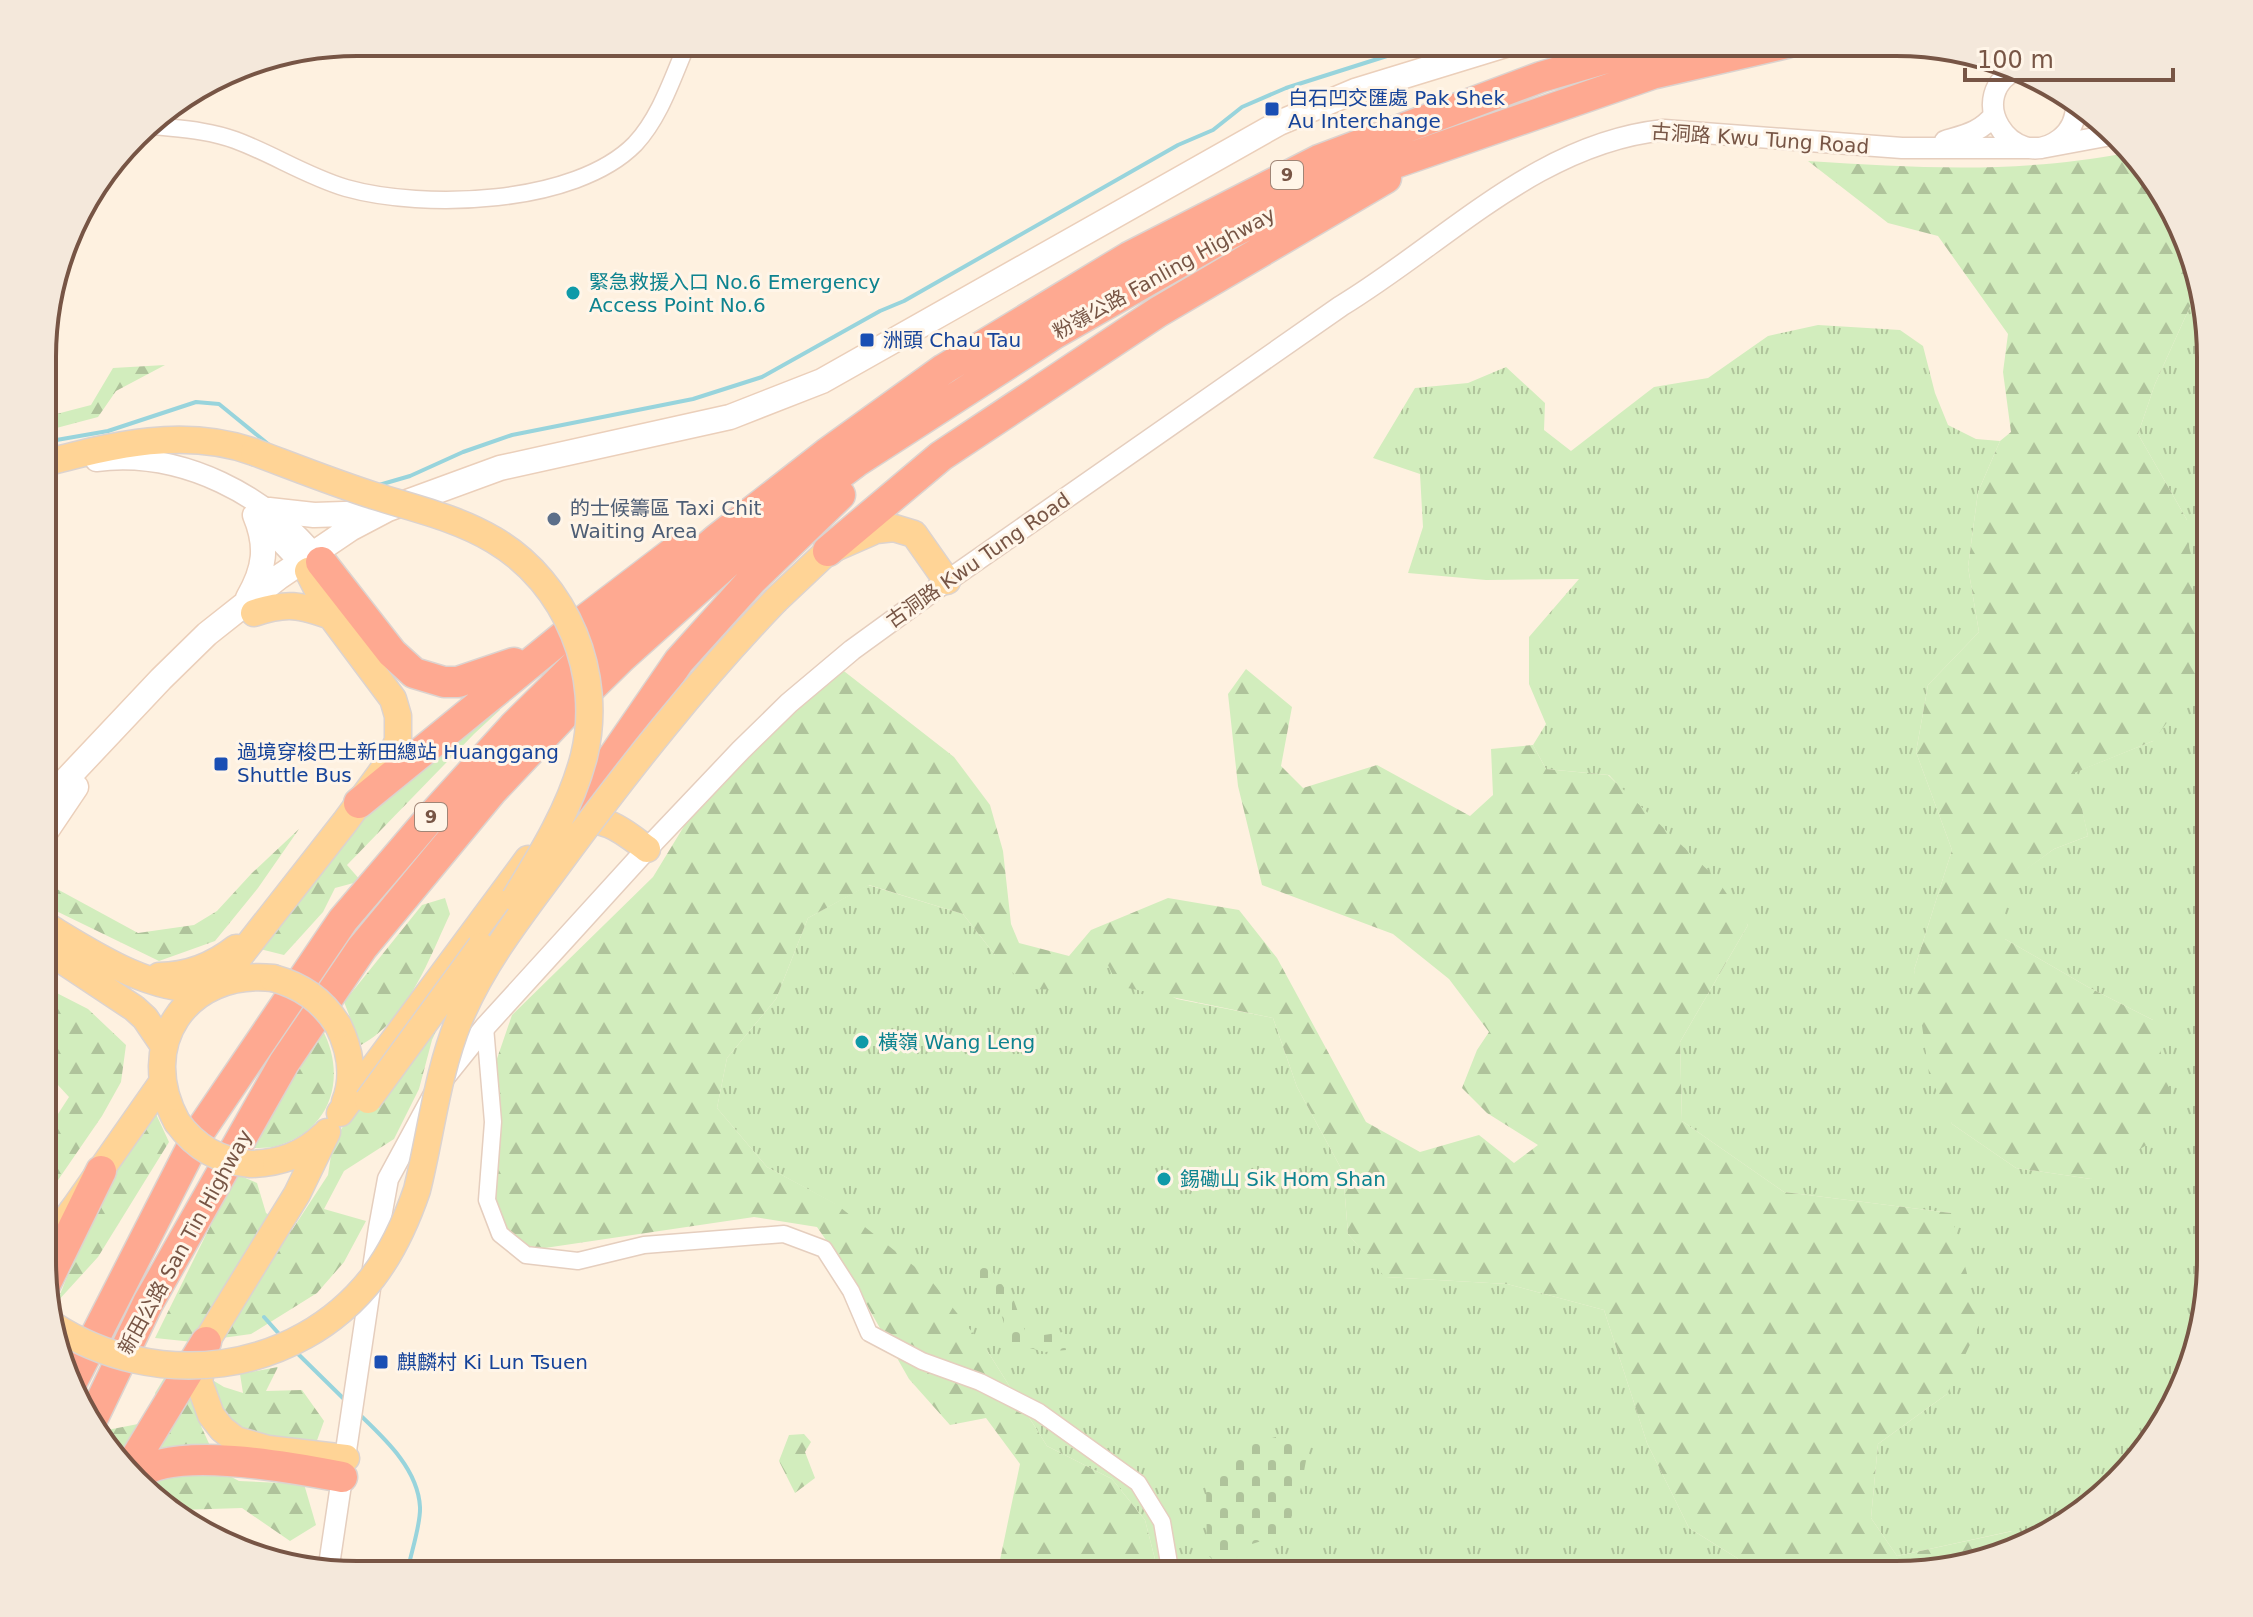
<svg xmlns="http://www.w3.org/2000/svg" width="2253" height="1617" viewBox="0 0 2253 1617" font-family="'DejaVu Sans','Noto Sans SC',sans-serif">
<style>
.grass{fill:url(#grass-tufts)}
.forest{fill:url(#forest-firs)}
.cemetery{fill:url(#cemetery-stones)}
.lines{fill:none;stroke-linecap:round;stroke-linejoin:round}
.stream{stroke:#98d4dc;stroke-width:4}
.minor-casing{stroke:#e5cebe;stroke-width:19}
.tertiary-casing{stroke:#e5cebe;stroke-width:23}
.secondary-casing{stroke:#ebcfba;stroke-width:27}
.primary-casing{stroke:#dcd3cf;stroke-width:29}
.motorway-casing{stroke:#dcd3cf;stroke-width:33}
.minor{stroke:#fff;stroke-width:16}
.tertiary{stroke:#fff;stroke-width:20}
.secondary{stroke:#fff;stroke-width:24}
.primary{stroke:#ffd496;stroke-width:26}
.motorway{stroke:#fea991;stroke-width:30}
.primary-bridge-casing{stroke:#dcd3cf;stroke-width:29;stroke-linecap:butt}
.primary-bridge{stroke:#ffd496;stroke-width:26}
.transit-dot{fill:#1a4fb4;stroke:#fff5e8;stroke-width:3}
.culture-dot{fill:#0f9aa8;stroke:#fff5e8;stroke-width:3}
.service-dot{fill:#5c6f8a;stroke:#fff5e8;stroke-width:3}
.labels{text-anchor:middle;stroke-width:6;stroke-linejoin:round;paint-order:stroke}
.shield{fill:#fff5e8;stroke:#a08576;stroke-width:2}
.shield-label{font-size:18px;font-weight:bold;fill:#775545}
.transit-label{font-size:20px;fill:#164399;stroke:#fff5e8;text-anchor:start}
.street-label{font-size:20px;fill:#775545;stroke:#fff5e8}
.culture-label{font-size:20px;fill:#0d838f;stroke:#fff5e8;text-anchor:start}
.service-label{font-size:20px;fill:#4e5e75;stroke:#fff5e8;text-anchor:start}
.rim{fill:none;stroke:#775545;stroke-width:4}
</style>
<defs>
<pattern id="grass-tufts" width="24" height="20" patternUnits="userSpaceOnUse" patternTransform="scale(2)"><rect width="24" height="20" fill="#d2edbd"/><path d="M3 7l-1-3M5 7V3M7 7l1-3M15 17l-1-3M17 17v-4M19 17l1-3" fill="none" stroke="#afc39b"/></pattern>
<pattern id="forest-firs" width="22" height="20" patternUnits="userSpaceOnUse" patternTransform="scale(2)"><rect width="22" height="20" fill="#d2edbd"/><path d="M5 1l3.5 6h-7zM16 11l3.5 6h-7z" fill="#afc39b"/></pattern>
<pattern id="cemetery-stones" width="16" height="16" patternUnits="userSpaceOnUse" patternTransform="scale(2)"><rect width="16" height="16" fill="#d2edbd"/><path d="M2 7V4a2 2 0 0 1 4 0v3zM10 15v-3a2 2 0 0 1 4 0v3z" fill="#afc39b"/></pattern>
</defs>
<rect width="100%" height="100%" fill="#fef1e0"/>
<path class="grass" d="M2198,289L2210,337V1280L2187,1380L2146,1452L2035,1543L1997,1552L2012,1531L1897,1556L1871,1518L1878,1444L1947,1394L1951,1213L1784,1192L1682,1121L1680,1042L1748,925L1609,775L1546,769L1533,745L1546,724L1529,684V637L1579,579L1486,580L1408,573L1423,527L1420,474L1373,458L1415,388L1468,383L1506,367L1545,403L1544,430L1571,451L1654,387L1708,378L1768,336L1818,325L1900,330L1923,346L1935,393L1948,425L1976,439L2000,441L1978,492L1968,567L1979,632L1928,685L1916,752L1952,850L1914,970L1952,1124L2016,1168L2091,1179L2153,1020L2088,987L2005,939V884L2054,849L2088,836L2073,773L2153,741L2187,520L2138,434L2155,384Z
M868,885L963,914L995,955L1107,963L1177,999L1273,1018L1297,1087L1343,1172L1348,1234L1386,1277L1507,1284L1604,1310L1647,1443L1689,1528L1737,1558L1756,1575H1159L1145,1520L1112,1479L1047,1446L988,1352L835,1204L767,1167L717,1108L727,1058L776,999L808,918Z"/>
<path class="forest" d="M2126,153L2178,217L2198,289L2155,384L2138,434L2187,520L2200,679L2153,741L2074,773L2088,836L2054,849L2005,885V939L2088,987L2153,1020L2173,1104L2153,1141L2091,1179L2016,1168L1952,1124L1929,1074L1914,970L1952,850L1916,752L1928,685L1979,632L1968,567L1978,492L2000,441L2011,432L2003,372L2008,334L1938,236L1888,223L1808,161C1919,168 2014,174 2126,153Z
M165,365L116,391L98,417L45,431V417L91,405L113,368Z
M840,668L954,757L990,805L1003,851L1011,924L1019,943L1069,956L1091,930L1168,898L1239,910L1277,958L1366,1122L1420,1152L1479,1135L1514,1163L1538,1145L1487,1113L1462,1088L1477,1050L1489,1032L1449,979L1393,934L1262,885L1238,786L1228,694L1246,669L1292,707L1281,766L1303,788L1377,765L1470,816L1493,795L1491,749L1533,745L1546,769L1608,775L1716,878L1748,925L1680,1042L1682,1121L1784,1192L1951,1213L1980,1323L1947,1394L1878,1444L1871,1518L1897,1556L2013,1531L1997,1552L1896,1575H1756L1737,1558L1689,1528L1647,1443L1604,1310L1507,1284L1385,1277L1348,1234L1343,1172L1297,1087L1273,1018L1118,986L1107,963L1073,990L1029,989L995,955L963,914L869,885L808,918L776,999L727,1058L717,1108L767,1167L836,1204L929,1278L988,1352L1047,1446L1112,1479L1145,1520L1159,1575H979L1000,1560L1020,1464L986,1418L950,1425L909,1379L848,1272L817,1227L754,1217L538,1249L504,1240L486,1167L489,1082L512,1015L653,877L689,818L780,714Z
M480,688L500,710L474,734L347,865L361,881L335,888L323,912L284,955L260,949L342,842Z
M299,829L258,888L215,941L159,961L50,908L46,883L138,933L194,925L217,911L252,873Z
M445,898L450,914C428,961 408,1019 361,1045L344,1002L422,905Z
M45,987L88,1009L126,1045L121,1082L102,1116L45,1199V1134L69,1097L45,1071Z
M448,1006L432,1040L419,1089L394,1139L344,1171L324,1209L366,1221L344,1262L317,1293L251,1334L193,1342L155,1338L236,1174L257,1183L266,1213L292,1230L328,1175L333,1142L362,1097Z
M322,1029C348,1077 331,1133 273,1147C265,1148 256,1148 248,1148Z
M156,1114L169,1142L98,1257L57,1302L85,1232L112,1177Z
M278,1367L266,1391L302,1390L324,1421L315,1446L201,1426L222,1472L239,1481L304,1484L316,1525L290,1541L242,1508L179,1510L174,1515L165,1510L97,1432L138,1424L166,1431L155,1393L166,1375L181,1404L209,1378L224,1387L243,1393L240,1374Z
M804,1434L811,1442L805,1452L815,1478L795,1493L779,1461L789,1435Z"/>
<path class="cemetery" d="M987,1264L1014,1301L1025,1331L1044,1335L1063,1332L1066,1350L1045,1352L1010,1343L999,1307L976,1273Z
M1276,1437L1309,1445L1300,1492L1286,1533L1249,1545L1223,1570L1207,1554L1206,1484L1234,1448Z"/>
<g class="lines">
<path class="stream" d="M45,442L108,431L196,402L219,404L273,448
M379,485L410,476L463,452L512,435L693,399L762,377L880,311L904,301L1178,145L1213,130L1242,107L1286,88L1431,42
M45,1104L56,1115
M264,1317L280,1335
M294,1350L348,1403
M360,1415C385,1439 418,1469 420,1507C421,1525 410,1555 407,1574"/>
<defs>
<path id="minor" d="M145,125C176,129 205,129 235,140C273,154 306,176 346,188C424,210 575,205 635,144C661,116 673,76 688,42
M485,1027L493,1122L487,1200L500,1234L526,1255L578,1261L644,1245L784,1234L824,1249L851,1291L869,1333L922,1361L980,1382L1039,1412L1138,1483L1162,1522L1171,1575"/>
<path id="tertiary" d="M2020,68C1960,93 2012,176 2060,139C2073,129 2077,115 2076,100
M1945,141C1965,135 1981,132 1994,115
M96,461C182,450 268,495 321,562
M255,515L308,571
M328,1572L379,1228L388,1179L440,1083L485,1027L647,849L741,750L789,703L852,650L947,581L1341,306C1445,243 1537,143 1664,130L1902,148H2041L2111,135"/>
<path id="secondary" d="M269,510L314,515L374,513
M248,598C265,569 268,546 255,515
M45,802L161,679L207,634L279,577L350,529L388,509L500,468L730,417L822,381L1279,123L1355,91L1515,42
M45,833L76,787"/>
<path id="primary" d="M45,463C114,445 184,427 254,452
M776,600L828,551L876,530L894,528L914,534L947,581
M254,613C287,602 300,605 331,616
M574,824C604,813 624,832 647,849
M45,925C93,954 149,992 208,989
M45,949L134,1008L145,1018L164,1046
M159,976C188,976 213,966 236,948
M217,985L345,822L386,766L398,741V716L393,699L331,616L308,571
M338,1025C350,1049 355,1077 345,1102
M340,1113L528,859
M177,1122C135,1045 186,969 273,978
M327,1132L297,1194L206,1342L199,1382L211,1415L222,1429L236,1440L268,1449L346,1458
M251,1164C280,1163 303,1155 324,1135
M45,1239L60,1227L75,1207L161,1084"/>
<path id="motorway" d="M828,551L941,456L1158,312L1386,178
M321,562L392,653L414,673L444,682H458L514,663
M359,803L565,635L683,545
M561,823L611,760L679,661L752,580L840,495
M45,1285L101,1171
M72,1382L200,1131L343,920L431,817L513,727L605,636L717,539L826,454L944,369L1129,257L1319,160L1541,77L1658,43
M90,1424L148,1303L284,1063L362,948L492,791L574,704L622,657L756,537L856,462L1054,334L1229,234L1320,189L1652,74L1787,43
M129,1469L206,1342
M136,1476C173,1444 295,1468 342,1477"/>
</defs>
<use href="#minor" class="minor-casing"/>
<use href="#tertiary" class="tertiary-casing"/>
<use href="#secondary" class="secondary-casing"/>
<use href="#primary" class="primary-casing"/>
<use href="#motorway" class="motorway-casing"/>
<use href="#minor" class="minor"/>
<use href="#tertiary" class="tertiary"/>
<use href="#secondary" class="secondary"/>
<use href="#primary" class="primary"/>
<use href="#motorway" class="motorway"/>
<defs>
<path id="primary-bridge" d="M254,452C294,467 334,483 375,496C416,509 457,518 494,540C567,583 604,675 584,756C571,807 542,854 515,898
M273,978C302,986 322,1000 338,1025
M368,1100L481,946
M177,1122C196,1148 219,1161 251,1164
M53,1325C155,1392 296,1376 373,1277C393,1251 406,1222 417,1190C431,1134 437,1074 459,1020C483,962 523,912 560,862C628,770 697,682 776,600"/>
</defs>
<use href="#primary-bridge" class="primary-bridge-casing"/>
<use href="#primary-bridge" class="primary-bridge"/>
</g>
<g class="transit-dot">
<rect x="1264" y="101" width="16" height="16" rx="4"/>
<rect x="859" y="332" width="16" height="16" rx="4"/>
<rect x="213" y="756" width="16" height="16" rx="4"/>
<rect x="373" y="1354" width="16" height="16" rx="4"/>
</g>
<g class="culture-dot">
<circle cx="573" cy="293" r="8"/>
<circle cx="862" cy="1042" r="8"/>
<circle cx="1164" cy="1179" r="8"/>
</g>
<circle class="service-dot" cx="554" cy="519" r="8"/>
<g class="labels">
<g class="shield">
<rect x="1271" y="161" width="32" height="28" rx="6"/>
<rect x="415" y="803" width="32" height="28" rx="6"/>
</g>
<g class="shield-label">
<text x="1287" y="181">9</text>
<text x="431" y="823">9</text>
</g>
<g class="transit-label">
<text x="1288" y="105">白石凹交匯處 Pak Shek<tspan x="1288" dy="23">Au Interchange</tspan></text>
<text x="883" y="347">洲頭 Chau Tau</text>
<text x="237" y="759">過境穿梭巴士新田總站 Huanggang<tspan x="237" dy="23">Shuttle Bus</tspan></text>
<text x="397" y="1369">麒麟村 Ki Lun Tsuen</text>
</g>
<g class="street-label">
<text transform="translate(1760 139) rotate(4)" y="7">古洞路 Kwu Tung Road</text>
<text transform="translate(1164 273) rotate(-29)" y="7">粉嶺公路 Fanling Highway</text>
<text transform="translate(978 560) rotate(-35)" y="7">古洞路 Kwu Tung Road</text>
<text transform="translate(185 1242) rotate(-61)" y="7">新田公路 San Tin Highway</text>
</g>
<g class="culture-label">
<text x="589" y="289">緊急救援入口 No.6 Emergency<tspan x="589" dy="23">Access Point No.6</tspan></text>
<text x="878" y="1049">橫嶺 Wang Leng</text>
<text x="1180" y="1186">錫磡山 Sik Hom Shan</text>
</g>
<g class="service-label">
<text x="570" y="515">的士候籌區 Taxi Chit<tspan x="570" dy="23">Waiting Area</tspan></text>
</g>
</g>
<path d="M0 0H2253V1617H0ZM357 56H1896A301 301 0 0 1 2197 357V1260A301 301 0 0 1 1896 1561H357A301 301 0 0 1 56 1260V357A301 301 0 0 1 357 56Z" fill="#f4e8db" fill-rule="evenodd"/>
<path class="rim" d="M357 56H1896A301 301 0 0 1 2197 357V1260A301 301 0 0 1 1896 1561H357A301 301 0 0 1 56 1260V357A301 301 0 0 1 357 56Z"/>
<path d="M1965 68v12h208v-12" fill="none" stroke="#775545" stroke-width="4"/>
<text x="1977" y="68" font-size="24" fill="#775545" stroke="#fff5e8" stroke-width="6" paint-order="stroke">100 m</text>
</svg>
